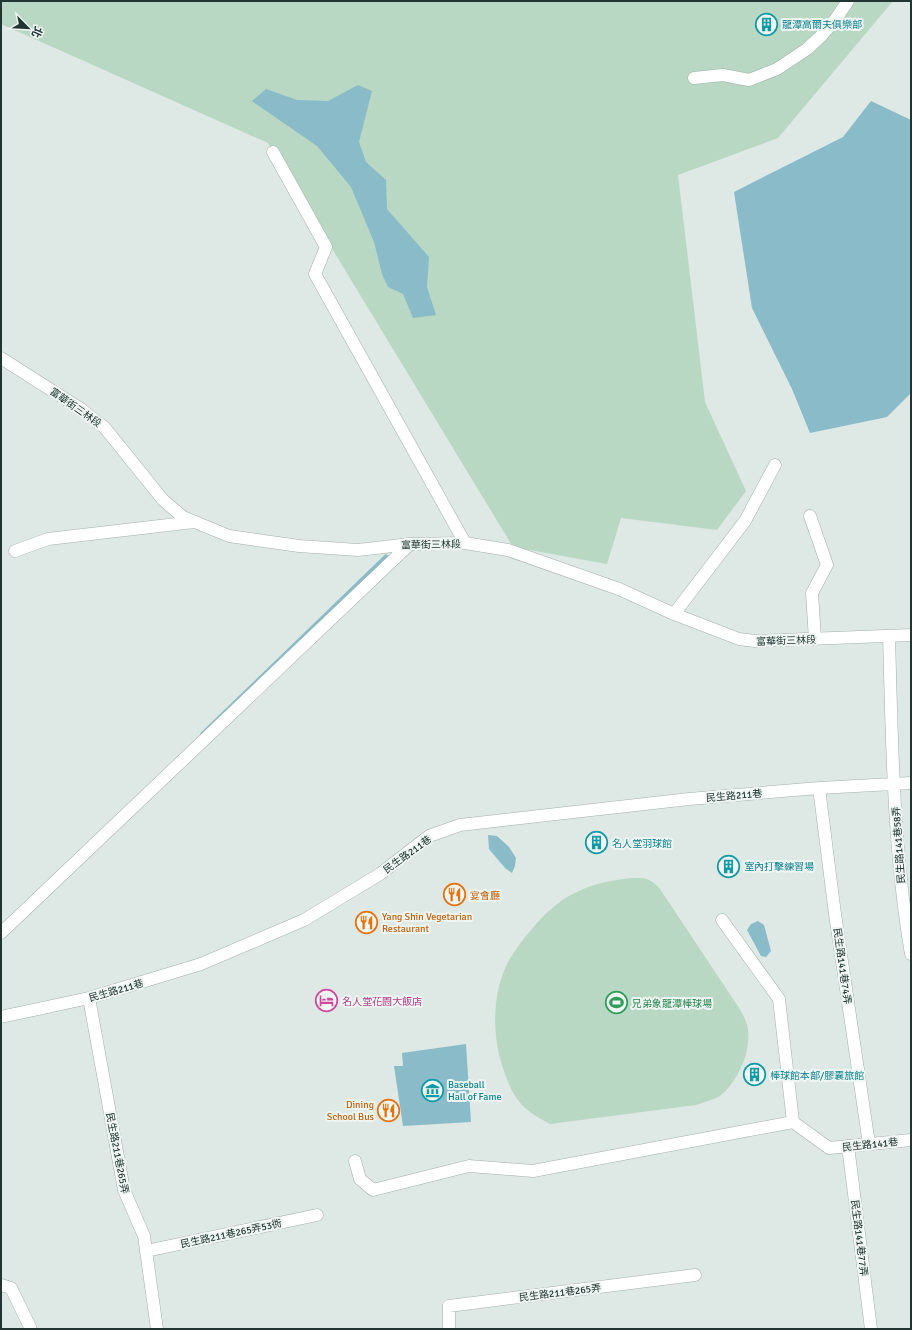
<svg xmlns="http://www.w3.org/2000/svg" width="912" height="1330" viewBox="0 0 912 1330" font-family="Signika,'Noto Sans TC',sans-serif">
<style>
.green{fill:#b8d8c3}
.water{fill:#89bbc9}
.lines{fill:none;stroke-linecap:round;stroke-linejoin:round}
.stream{stroke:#89bbc9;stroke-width:3.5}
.minor-casing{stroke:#a2afab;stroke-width:13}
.minor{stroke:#fff;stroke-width:12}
.labels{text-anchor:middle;stroke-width:4;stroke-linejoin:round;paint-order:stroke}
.culture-label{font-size:10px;fill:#0d838f;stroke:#eef5f2;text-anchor:start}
.street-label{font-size:10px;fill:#213632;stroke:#eef5f2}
.food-label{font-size:10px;fill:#c56008;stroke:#eef5f2;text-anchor:start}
.hotel-label{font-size:10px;fill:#b23c85;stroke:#eef5f2;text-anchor:start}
.leisure-label{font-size:10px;fill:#27864d;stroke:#eef5f2;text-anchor:start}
</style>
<rect width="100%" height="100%" fill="#dee8e4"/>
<path class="green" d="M1,1H893L778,138L678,175L705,402L746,491L717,530L621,518L607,564L513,547L268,143L1,24Z
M632,878C646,878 650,878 660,889L739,1008C742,1013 746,1020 747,1025C753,1049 738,1082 720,1096C713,1100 704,1102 696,1105L550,1124C518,1108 512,1096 501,1062C492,1031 493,993 507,964C515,949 525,937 536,924C548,911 562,898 579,891C595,883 614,880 632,878Z"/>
<path class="water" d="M358,85L372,91L359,142L366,162L386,180L387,209L429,257L427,287L436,315L413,318L403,294L388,287L382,274L374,242L351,187L317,146L252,101L266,89L297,100L328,101Z
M871,101L911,120V393L887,417L810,433L792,389L752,308L734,192L843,137Z
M488,835L497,836L509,847L516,858L515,866L512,873L505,868L489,849Z
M758,921L764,925L771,951L766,957L761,956L747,930L751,924Z
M466,1044L471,1122L403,1126L394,1066H403L402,1053Z"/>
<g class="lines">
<path class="stream" d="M202,734L386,556"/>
<defs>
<path id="minor" d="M694,78L723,75L749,80L777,69L807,49L821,36L835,20L848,1
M273,152L326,247L315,274L465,543
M1,358L81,409L105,428L163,500L183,517L229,536L299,546L358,550L410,544L465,543L508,550L619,589L674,614L739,639L755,641L911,635
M810,516L827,565L812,593L815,639
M15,551L48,539L194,522
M674,614L745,521L775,465
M889,636C892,742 893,849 911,954
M819,788L835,914L869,1144
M722,920L779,999L793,1122L829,1148L911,1140
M1,933L410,544
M89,998L124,1190L144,1236L157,1329
M1,1017L89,998L201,964L304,920L380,874L429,836L460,825L689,799L819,788L911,783
M848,1146L871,1329
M355,1161L360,1179L373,1190L469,1166L533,1171L793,1122
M146,1251L317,1215
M1,1285L11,1288L30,1327
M449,1329V1306L695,1275"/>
</defs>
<use href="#minor" class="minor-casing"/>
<use href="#minor" class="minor"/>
</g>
<defs>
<symbol id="building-ring" viewBox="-11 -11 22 22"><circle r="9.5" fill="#eef5f2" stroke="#0f9aa8" stroke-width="1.5"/><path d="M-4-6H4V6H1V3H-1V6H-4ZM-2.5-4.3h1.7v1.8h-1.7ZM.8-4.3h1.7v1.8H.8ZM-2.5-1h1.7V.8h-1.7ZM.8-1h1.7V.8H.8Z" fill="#0f9aa8"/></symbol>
<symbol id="restaurant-ring" viewBox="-11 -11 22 22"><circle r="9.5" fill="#eef5f2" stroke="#e8710a" stroke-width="1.5"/><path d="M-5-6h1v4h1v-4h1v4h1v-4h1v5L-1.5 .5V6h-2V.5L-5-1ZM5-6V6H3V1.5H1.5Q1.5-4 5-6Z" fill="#e8710a"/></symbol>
<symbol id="hotel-ring" viewBox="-11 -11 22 22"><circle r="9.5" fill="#eef5f2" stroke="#d1479c" stroke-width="1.5"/><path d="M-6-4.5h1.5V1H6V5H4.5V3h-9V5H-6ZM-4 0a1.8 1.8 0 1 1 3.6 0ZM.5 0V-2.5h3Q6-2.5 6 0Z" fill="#d1479c"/></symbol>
<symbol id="stadium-ring" viewBox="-11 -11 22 22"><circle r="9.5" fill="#eef5f2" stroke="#2e9e5b" stroke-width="1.5"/><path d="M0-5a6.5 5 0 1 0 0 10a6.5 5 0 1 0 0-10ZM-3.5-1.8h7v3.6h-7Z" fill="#2e9e5b"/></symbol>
<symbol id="museum-ring" viewBox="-11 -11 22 22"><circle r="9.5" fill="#eef5f2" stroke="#0f9aa8" stroke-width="1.5"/><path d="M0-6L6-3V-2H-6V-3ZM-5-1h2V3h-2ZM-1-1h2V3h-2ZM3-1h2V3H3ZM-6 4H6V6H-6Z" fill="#0f9aa8"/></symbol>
</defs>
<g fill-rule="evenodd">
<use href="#building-ring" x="754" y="12" width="25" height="25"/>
<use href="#building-ring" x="584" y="830" width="25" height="25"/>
<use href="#building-ring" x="716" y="854" width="25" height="25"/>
<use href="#restaurant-ring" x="442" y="882" width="25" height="25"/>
<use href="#restaurant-ring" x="354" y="910" width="25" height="25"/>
<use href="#hotel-ring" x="314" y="988" width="25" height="25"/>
<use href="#stadium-ring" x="604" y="990" width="25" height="25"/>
<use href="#building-ring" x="742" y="1062" width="25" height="25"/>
<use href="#museum-ring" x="420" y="1078" width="25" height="25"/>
<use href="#restaurant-ring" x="376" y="1098" width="25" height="25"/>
</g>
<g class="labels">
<g class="culture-label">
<text x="782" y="28">龍潭高爾夫俱樂部</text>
<text x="612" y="847">名人堂羽球館</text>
<text x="744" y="870">室內打擊練習場</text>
<text x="770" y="1079">棒球館本部/膠囊旅館</text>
<text x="448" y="1088">Baseball<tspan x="448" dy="12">Hall of Fame</tspan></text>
</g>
<g class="street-label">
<text transform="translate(76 407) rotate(35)" y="4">富華街三林段</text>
<text transform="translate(431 544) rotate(-1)" y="4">富華街三林段</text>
<text transform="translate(786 640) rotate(-2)" y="4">富華街三林段</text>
<text transform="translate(734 795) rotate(-5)" y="4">民生路211巷</text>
<text transform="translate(898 845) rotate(-94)" y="4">民生路141巷58弄</text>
<text transform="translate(407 854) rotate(-36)" y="4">民生路211巷</text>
<text transform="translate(843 966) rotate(82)" y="4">民生路141巷74弄</text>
<text transform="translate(116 990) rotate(-16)" y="4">民生路211巷</text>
<text transform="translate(870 1144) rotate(-6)" y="4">民生路141巷</text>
<text transform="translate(118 1153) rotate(79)" y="4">民生路211巷265弄</text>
<text transform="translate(231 1233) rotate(-12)" y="4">民生路211巷265弄53衖</text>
<text transform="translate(860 1238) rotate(83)" y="4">民生路141巷77弄</text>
<text transform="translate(560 1292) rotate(-7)" y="4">民生路211巷265弄</text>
</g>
<g class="food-label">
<text x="470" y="899">宴會廳</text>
<text x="382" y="920">Yang Shin Vegetarian<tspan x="382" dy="12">Restaurant</tspan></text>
<text x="374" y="1108" text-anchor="end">Dining<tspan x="374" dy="12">School Bus</tspan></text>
</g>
<g class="hotel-label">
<text x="342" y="1005">名人堂花園大飯店</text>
</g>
<g class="leisure-label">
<text x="632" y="1007">兄弟象龍潭棒球場</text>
</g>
</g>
<rect width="912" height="1330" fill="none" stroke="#213632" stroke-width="4"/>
<g transform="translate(28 28) rotate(114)" stroke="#eef5f2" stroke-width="3" paint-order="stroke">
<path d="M0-3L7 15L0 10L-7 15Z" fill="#213632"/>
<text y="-6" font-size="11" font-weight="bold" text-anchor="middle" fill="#213632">北</text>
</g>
</svg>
